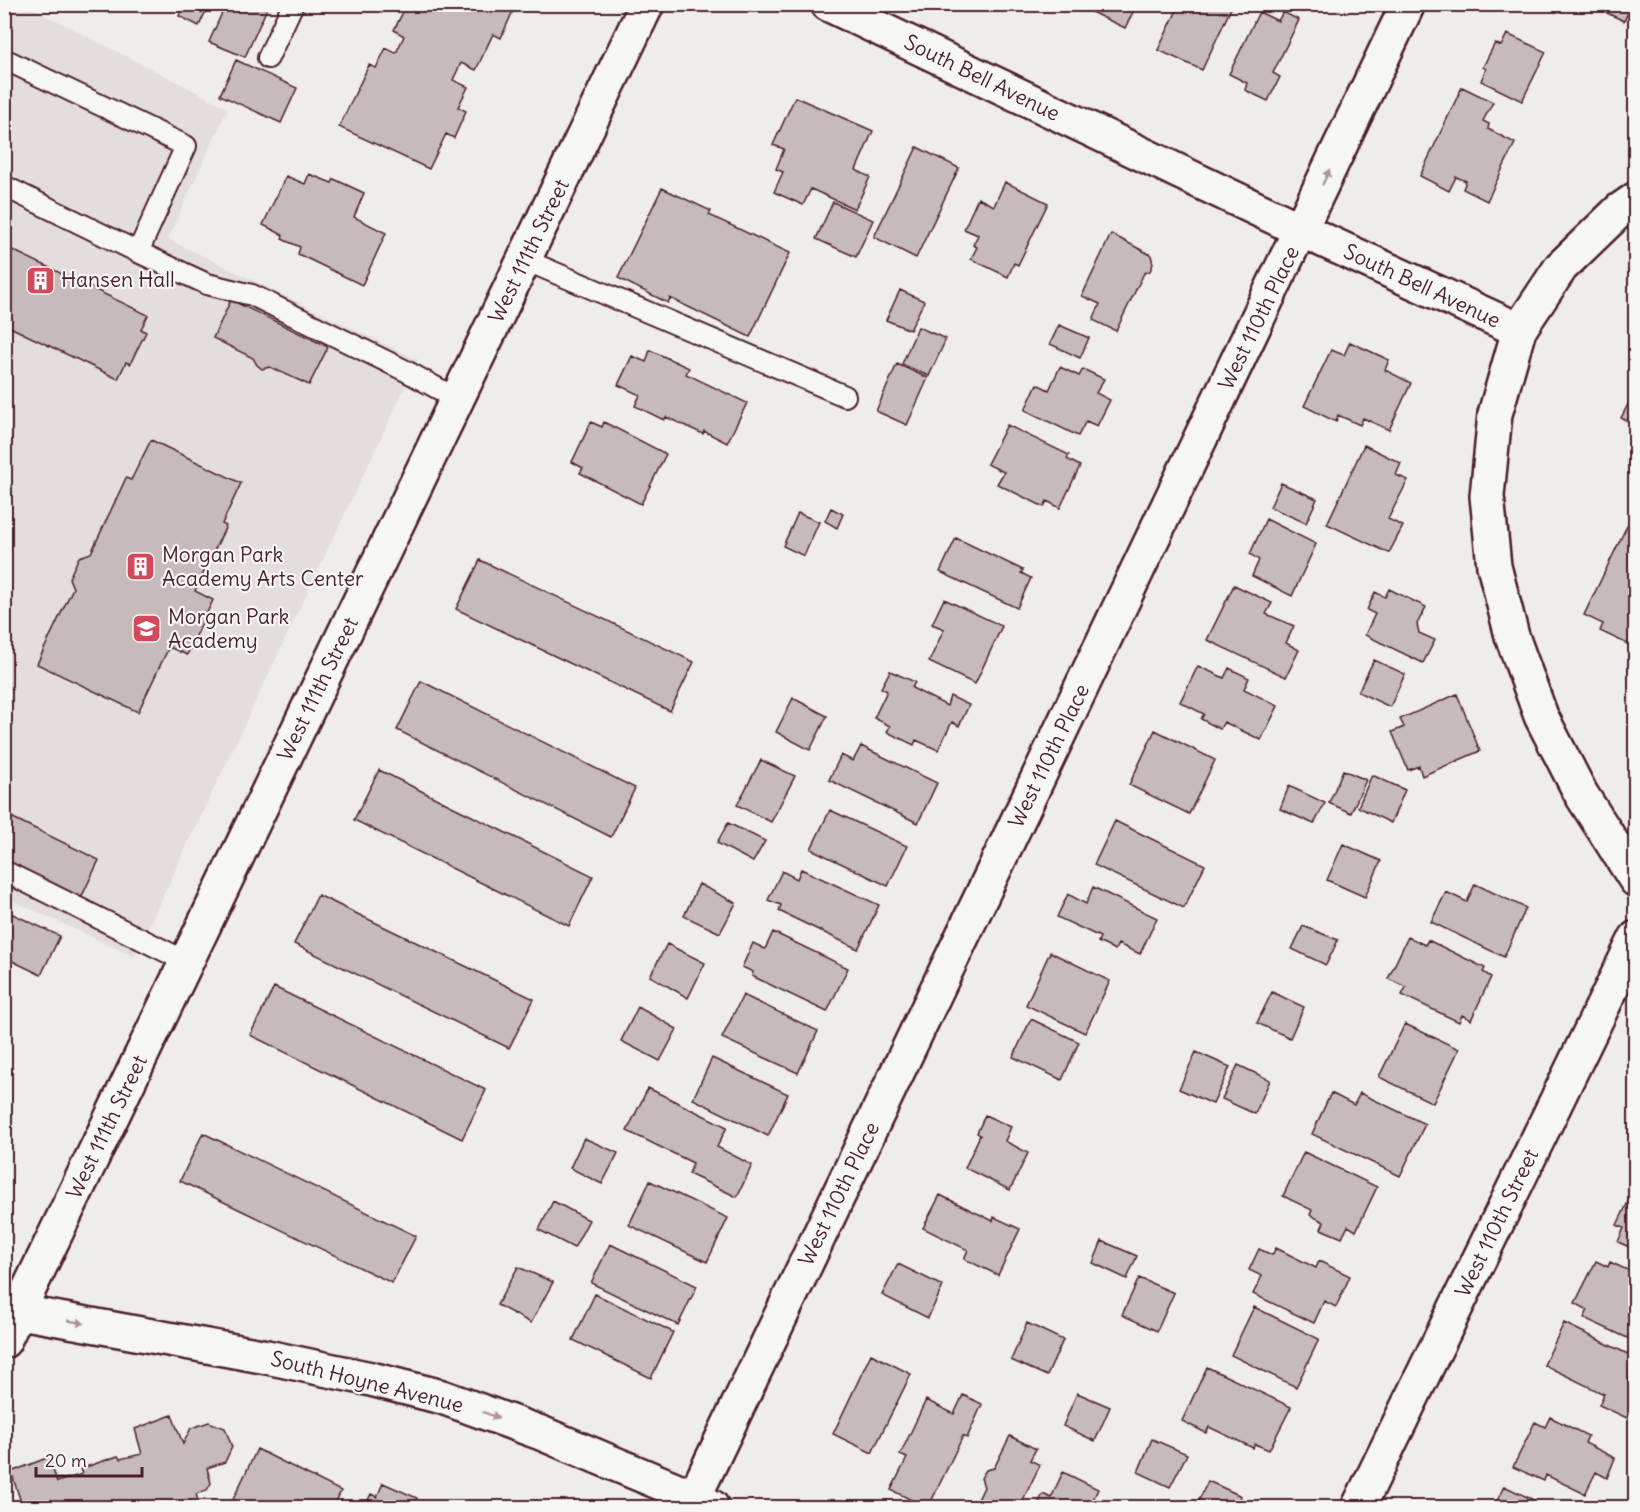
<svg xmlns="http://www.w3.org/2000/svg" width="1640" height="1512" viewBox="0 0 1640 1512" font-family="Delius,sans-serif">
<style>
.built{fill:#e3dedc}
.building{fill:#c6babb;stroke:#4a1f2b;stroke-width:1.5}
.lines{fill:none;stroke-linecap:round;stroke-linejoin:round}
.lane-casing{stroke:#4a1f2b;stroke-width:24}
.street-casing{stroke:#4a1f2b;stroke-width:38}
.secondary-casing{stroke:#4a1f2b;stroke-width:38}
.lane{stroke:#f6f6f2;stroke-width:20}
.street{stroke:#f6f6f2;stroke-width:33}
.secondary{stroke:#f6f6f2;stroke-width:33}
.oneway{fill:#a99598}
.labels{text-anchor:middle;stroke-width:4.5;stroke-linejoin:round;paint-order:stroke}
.street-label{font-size:21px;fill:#4a1f2b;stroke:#f6f6f2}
.poi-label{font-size:21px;fill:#4a1f2b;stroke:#f6f6f2;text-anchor:start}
</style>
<rect width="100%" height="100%" fill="#efedea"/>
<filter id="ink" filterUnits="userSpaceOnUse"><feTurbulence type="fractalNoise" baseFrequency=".0167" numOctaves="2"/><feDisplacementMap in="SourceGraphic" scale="12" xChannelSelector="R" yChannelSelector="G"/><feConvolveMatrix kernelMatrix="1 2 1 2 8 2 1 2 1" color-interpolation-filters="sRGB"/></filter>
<g filter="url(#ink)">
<path class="built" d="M24,4L228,108L168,239L418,360L134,957L5,897L4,5Z"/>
<path class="building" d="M184,4H209L199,26L179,16Z
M226,4H269L245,57L209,42Z
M407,4H516L501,38L493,34L476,70L461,63L453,80L468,87L458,107L466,111L454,138L446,134L429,169L339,127L369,65L376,68L386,48L396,53L404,36L394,30Z
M1089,4H1137L1125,28L1087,10Z
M1180,4H1233L1202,70L1158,50Z
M1588,4H1632L1624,21Z
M1259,12L1278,21L1283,12L1299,20L1273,73L1280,77L1268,101L1245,90L1247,83L1229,74Z
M1507,34L1546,52L1522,101L1481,81L1486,69L1483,67L1495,43L1501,46Z
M236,60L297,88L281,123L220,95Z
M1462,87L1493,102L1483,121L1489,124L1488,129L1515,143L1487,201L1463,189L1466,181L1456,177L1449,191L1420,176Z
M795,97L873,131L856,170L870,177L855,209L811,189L803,205L774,192L783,172L776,169L784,149L773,145Z
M917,147L959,168L916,258L874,237Z
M309,174L332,183L334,179L364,193L354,217L386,233L362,285L298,254L300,247L282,239L283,235L263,225L286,176L305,184Z
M1005,182L1048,203L1018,265L1014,263L1008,277L971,259L977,247L973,245L978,235L964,229L978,198L994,206Z
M662,188L711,211L709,215L790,253L750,337L670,298L668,303L618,278Z
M833,202L873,220L856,257L816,239Z
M1111,234L1151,255L1153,264L1150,271L1144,273L1116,331L1093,320L1100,304L1082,296Z
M4,246L148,315L141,329L146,332L130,364L126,362L118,379L10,327L7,332L4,331Z
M900,290L924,301L910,330L886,320Z
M231,300L328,347L309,385L270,367L262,369L257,365L253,358L213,338Z
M1059,325L1089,338L1080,358L1050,344Z
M918,327L946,339L929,376L902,364Z
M1350,342L1389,360L1385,370L1411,383L1389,430L1363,418L1360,425L1338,415L1336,422L1304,406L1331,350L1344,355Z
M650,350L689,368L686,374L747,403L727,443L704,431L703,434L666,417L664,420L635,406L640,395L618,385L632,356L646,362Z
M897,364L928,378L907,425L876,411Z
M1060,367L1079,376L1083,369L1104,379L1096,393L1110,400L1097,426L1086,421L1078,436L1025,410L1037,384L1049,390Z
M1636,389V425L1621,418Z
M591,422L602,427L604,422L666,454L641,504L580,473L583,468L572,462Z
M1007,425L1069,455L1067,459L1080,466L1060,508L1047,501L1044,507L997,484L1004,472L987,464Z
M151,440L241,483L222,524L226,526L195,591L213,600L187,655L169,647L138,712L37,664L73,588L69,578L79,557L91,553L126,478L131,480Z
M1364,445L1401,463L1396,475L1408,480L1388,519L1403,526L1389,553L1327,524Z
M1636,446V467L1627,462Z
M1281,483L1317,499L1306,523L1270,507Z
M1636,507V648L1600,631L1603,624L1584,615Z
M831,508L843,514L837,528L825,521Z
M798,513L819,522L804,556L783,546Z
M1266,519L1316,544L1292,596L1252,576L1259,560L1250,554Z
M956,538L1023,570L1021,573L1031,578L1017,608L940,572Z
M480,560L694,662L670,711L456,609Z
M1234,585L1272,603L1266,614L1294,626L1286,643L1299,650L1286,677L1207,640Z
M1389,589L1426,607L1417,624L1419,633L1435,640L1423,663L1365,635L1375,614L1367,610L1375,592L1385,597Z
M944,599L1002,626L975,684L929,662L944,629L932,624Z
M1374,660L1405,674L1390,707L1358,692Z
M1198,666L1224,678L1229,668L1249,678L1244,689L1278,706L1261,740L1224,722L1220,729L1201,719L1204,714L1180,702Z
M890,671L915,682L912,688L947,706L950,696L969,705L959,726L952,722L938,750L916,740L914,745L887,732L890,726L874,718L887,691L881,688Z
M421,681L635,788L611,837L397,730Z
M1457,694L1480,751L1422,776L1419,766L1408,770L1392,732L1404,727L1400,719Z
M793,698L827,716L810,750L776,732Z
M1155,730L1215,760L1189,814L1129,785Z
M861,746L937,783L918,823L829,780L841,755L853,761Z
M761,760L795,776L771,822L737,805Z
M379,770L593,876L569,926L354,820Z
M1343,770L1366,780L1351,813L1329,803Z
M1372,775L1405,790L1391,823L1358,807Z
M1289,786L1325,803L1314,824L1280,809Z
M830,810L907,846L888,886L811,849Z
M7,815L99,860L81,898L4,862V821Z
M1115,821L1205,865L1184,908L1094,865Z
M728,823L765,841L753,862L717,843Z
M1343,844L1381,861L1365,897L1327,880Z
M801,869L879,905L858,949L779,911L781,905L768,900L782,871L797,879Z
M699,884L736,903L720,933L684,916Z
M1475,884L1526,908L1504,957L1431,922L1446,892L1467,902Z
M1093,887L1157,918L1140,954L1118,944L1115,950L1098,942L1100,937L1057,917L1068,894L1086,904Z
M318,895L534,999L509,1048L294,944Z
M4,910L60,936L41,975L4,957Z
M1303,926L1338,940L1326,965L1292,949Z
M773,932L848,968L827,1012L752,976L753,972L742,967L753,943L765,949Z
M1408,937L1425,945L1428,940L1485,968L1483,972L1491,977L1471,1020L1462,1015L1459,1022L1402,995L1406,987L1388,979Z
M667,944L705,963L688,998L650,976Z
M1050,952L1110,981L1085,1033L1026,1005Z
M274,987L486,1090L462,1139L250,1035Z
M1272,992L1304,1007L1290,1038L1257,1023Z
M743,995L818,1031L798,1073L722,1038Z
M638,1007L677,1029L660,1061L621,1041Z
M1031,1019L1079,1042L1062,1080L1013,1057Z
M1405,1024L1459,1049L1433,1103L1379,1077Z
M1196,1052L1230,1067L1213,1104L1179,1089Z
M712,1058L788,1094L768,1136L693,1099Z
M1238,1065L1270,1080L1255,1114L1222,1099Z
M648,1088L727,1127L717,1147L752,1165L737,1197L689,1174L693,1163L627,1131Z
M1331,1093L1354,1105L1360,1093L1425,1124L1400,1176L1312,1134Z
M985,1115L1011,1127L1005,1141L1028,1153L1010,1190L965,1168L980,1135L977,1133Z
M203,1133L416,1236L392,1283L180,1181Z
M584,1138L618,1153L602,1184L570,1168Z
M1304,1152L1377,1187L1356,1231L1348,1226L1342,1238L1321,1229L1324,1222L1310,1215L1312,1210L1283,1196Z
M650,1181L728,1218L707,1262L629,1225Z
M940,1195L993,1221L994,1217L1020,1229L998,1275L964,1259L968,1250L923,1228Z
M1629,1200L1636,1204V1250L1618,1242L1624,1228L1617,1225Z
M553,1201L589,1220L574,1248L539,1230Z
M1102,1241L1137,1256L1127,1279L1093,1263Z
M610,1244L697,1286L678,1325L591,1283Z
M1276,1248L1316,1268L1319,1261L1350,1276L1336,1307L1324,1301L1314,1323L1253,1294L1262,1276L1249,1270L1259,1249L1272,1255Z
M1596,1261L1608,1267L1610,1262L1636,1274V1342L1584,1318L1588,1310L1575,1303Z
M898,1264L943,1286L928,1318L882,1295Z
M518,1267L553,1282L531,1323L497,1305Z
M1139,1278L1174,1293L1157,1331L1122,1315Z
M595,1294L673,1332L651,1378L573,1340Z
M1254,1307L1319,1339L1296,1387L1231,1355Z
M1027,1323L1063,1340L1047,1376L1011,1360Z
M1564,1323L1636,1358V1366L1628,1381L1636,1385V1399L1627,1418L1599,1405L1604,1394L1544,1365Z
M871,1354L911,1374L872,1453L833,1434Z
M1207,1367L1291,1407L1269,1450L1255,1444L1253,1448L1209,1427L1206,1433L1182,1421Z
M1077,1393L1110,1407L1095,1441L1063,1426Z
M963,1395L982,1404L967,1438L963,1436L928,1508L891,1490L907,1458L900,1455L926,1400L954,1414Z
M172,1415L183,1444L191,1428L209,1422L225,1428L232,1447L225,1462L207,1468L211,1483L207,1490L196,1494L200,1508H23L11,1472L49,1457L57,1482L82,1474L80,1469L118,1456L120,1459L142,1454L135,1429Z
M1550,1417L1588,1436L1585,1443L1615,1458L1607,1478L1596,1472L1585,1494L1546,1475L1544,1481L1513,1467L1535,1422L1545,1427Z
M1010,1436L1036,1449L1030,1460L1040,1465L1019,1508H974L984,1487L981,1478L986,1470L994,1468Z
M1152,1439L1187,1454L1170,1487L1138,1472Z
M257,1449L341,1491L333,1508H229Z
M1063,1472L1098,1489L1089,1508H1036L1043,1494L1051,1498Z
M1208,1481L1241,1496L1236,1508H1195Z
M383,1483L417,1498L412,1508H364L371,1494L377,1497Z
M1504,1486L1542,1504L1541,1508H1494Z"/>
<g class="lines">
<defs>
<path id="lane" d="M268,58L293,4
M4,59L186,146L138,252
M4,186L138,252L207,284L252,295L406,371L457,399
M525,260L845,396
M4,871L187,962"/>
<path id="street" d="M828,4L1301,230L1519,330
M1636,199L1620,210L1561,267L1519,330L1495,414L1487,496L1494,566L1512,636L1541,716L1581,794L1636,880
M4,1309L267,1357L371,1379L442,1397L541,1433L694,1497L712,1507
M689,1508L1408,4
M1358,1508L1636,938"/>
<path id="secondary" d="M4,1341L647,4"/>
</defs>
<use href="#lane" class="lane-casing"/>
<use href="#street" class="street-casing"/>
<use href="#secondary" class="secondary-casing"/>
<use href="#lane" class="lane"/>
<use href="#street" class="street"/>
<use href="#secondary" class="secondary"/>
</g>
<defs><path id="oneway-solid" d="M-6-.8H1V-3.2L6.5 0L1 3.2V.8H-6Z" transform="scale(1.5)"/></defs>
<g class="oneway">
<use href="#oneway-solid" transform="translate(1326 177) rotate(-65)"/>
<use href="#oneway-solid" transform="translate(76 1322) rotate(10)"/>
<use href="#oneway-solid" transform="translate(491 1415) rotate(20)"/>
</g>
</g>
<defs>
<symbol id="building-square" viewBox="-11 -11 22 22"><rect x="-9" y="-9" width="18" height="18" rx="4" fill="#d1495b" stroke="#f6f6f2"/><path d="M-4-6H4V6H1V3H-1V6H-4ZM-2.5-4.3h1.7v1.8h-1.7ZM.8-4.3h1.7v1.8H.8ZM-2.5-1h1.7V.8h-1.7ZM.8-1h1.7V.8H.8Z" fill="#fff"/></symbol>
<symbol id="school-square" viewBox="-11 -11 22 22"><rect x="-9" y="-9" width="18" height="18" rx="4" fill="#d1495b" stroke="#f6f6f2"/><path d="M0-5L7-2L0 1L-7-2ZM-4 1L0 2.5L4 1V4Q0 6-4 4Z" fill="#fff"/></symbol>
</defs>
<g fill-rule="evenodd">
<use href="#building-square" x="24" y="264" width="33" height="33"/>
<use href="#building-square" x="124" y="550" width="33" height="33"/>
<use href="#school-square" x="130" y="612" width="33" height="33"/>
</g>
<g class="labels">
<g class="street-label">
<text transform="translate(982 78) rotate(26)" y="7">South Bell Avenue</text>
<text transform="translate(529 251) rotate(-64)" y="7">West 111th Street</text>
<text transform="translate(1422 286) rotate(25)" y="7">South Bell Avenue</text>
<text transform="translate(1259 318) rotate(-64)" y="7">West 110th Place</text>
<text transform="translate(318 689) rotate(-64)" y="7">West 111th Street</text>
<text transform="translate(1049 756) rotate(-64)" y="7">West 110th Place</text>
<text transform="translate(107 1127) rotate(-64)" y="7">West 111th Street</text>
<text transform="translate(839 1194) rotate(-64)" y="7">West 110th Place</text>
<text transform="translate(1497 1223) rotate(-64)" y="7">West 110th Street</text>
<text transform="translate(367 1382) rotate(14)" y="7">South Hoyne Avenue</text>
</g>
<g class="poi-label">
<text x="61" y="287">Hansen Hall</text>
<text x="162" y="562">Morgan Park<tspan x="162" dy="24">Academy Arts Center</tspan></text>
<text x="168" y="624">Morgan Park<tspan x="168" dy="24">Academy</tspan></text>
</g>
</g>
<rect width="1640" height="1512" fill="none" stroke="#f6f6f2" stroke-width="24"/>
<rect x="12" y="12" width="1616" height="1488" fill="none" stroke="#4a1f2b" stroke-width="2" filter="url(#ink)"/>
<path d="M36 1467v9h106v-9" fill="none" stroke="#4a1f2b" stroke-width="3"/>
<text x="45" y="1467" font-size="18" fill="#4a1f2b" stroke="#f6f6f2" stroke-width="4.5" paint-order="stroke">20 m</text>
</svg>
